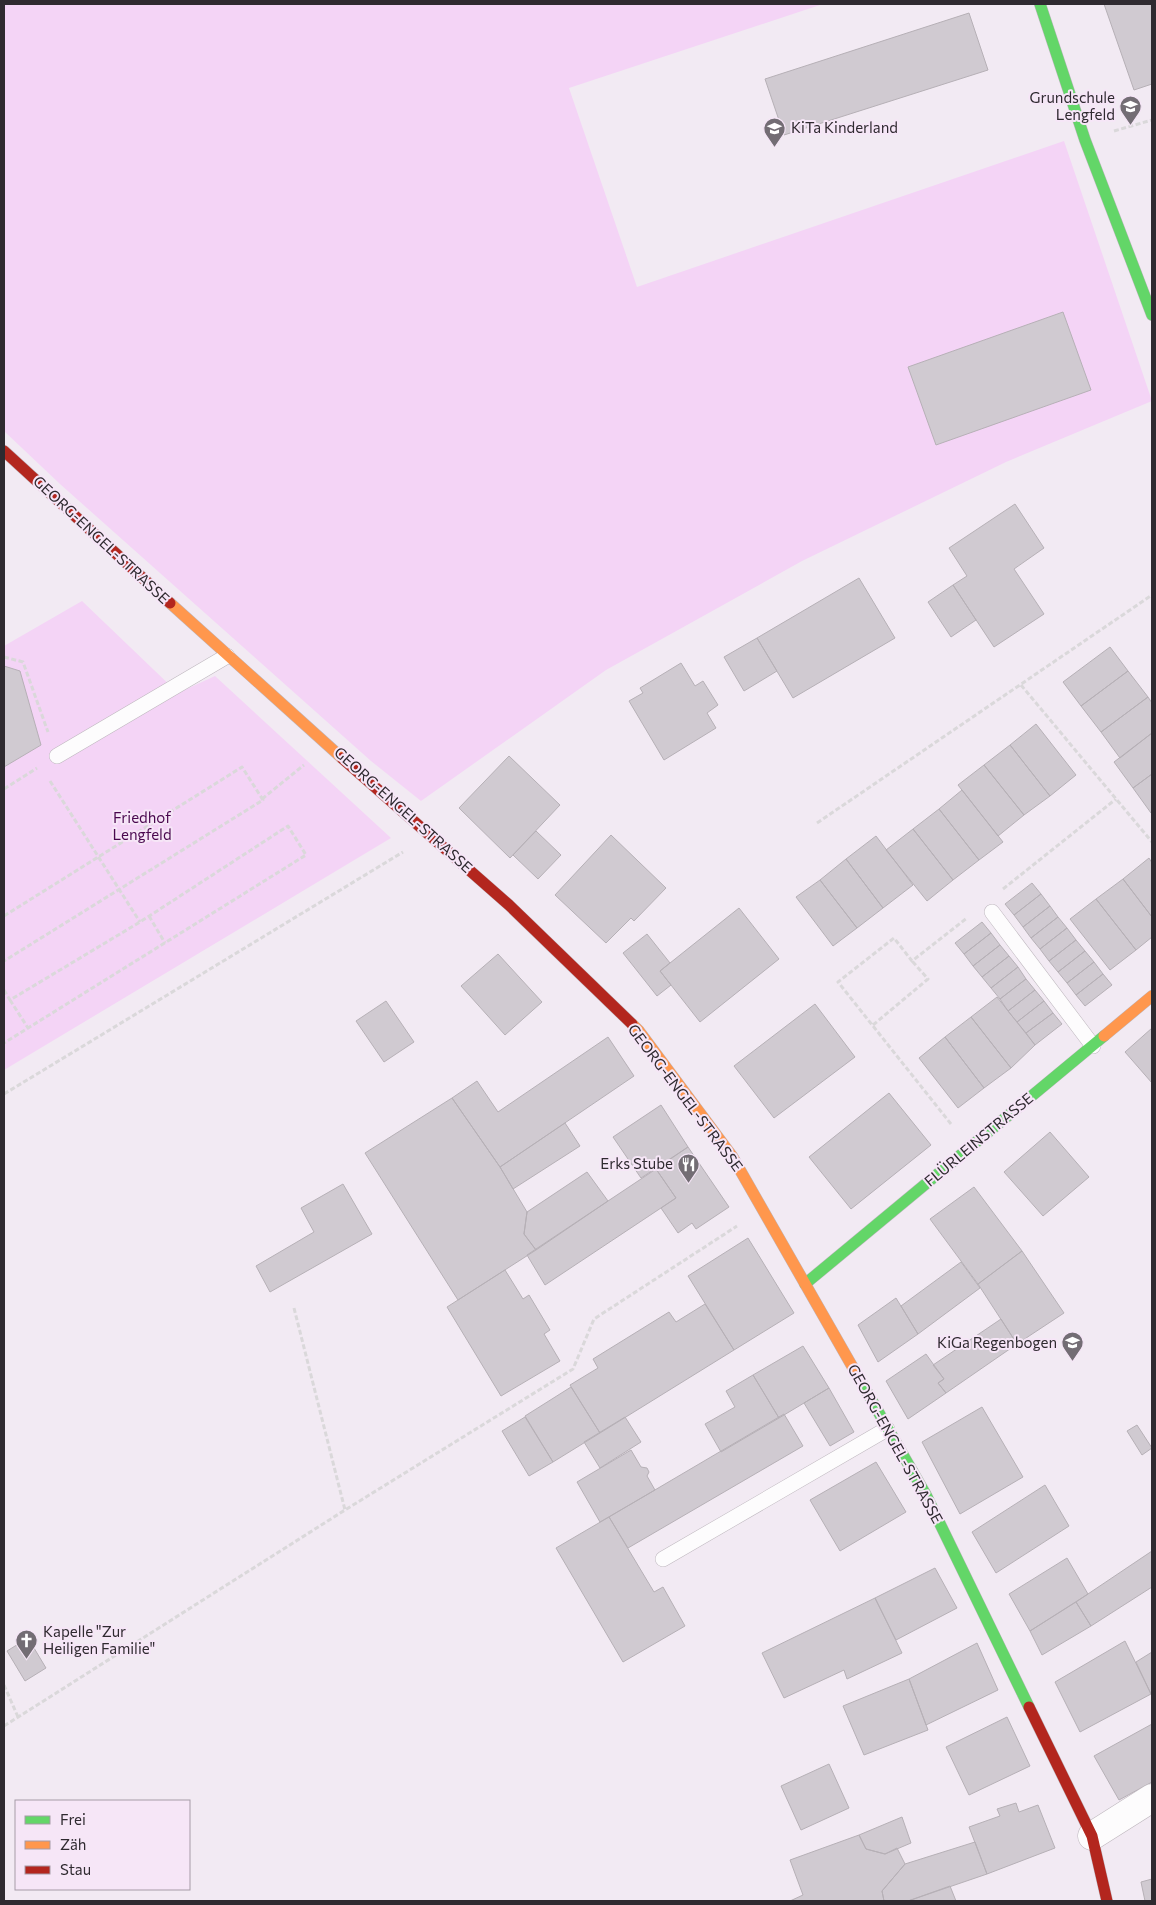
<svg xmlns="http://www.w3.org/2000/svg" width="1156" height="1905" viewBox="0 0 1156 1905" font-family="Commissioner,sans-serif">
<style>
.green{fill:#f4d4f6}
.building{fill:#d0cad1;stroke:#b6b0b6}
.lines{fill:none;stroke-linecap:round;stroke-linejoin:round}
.lane-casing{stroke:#beb7be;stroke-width:16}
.street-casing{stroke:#beb7be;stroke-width:29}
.fast-casing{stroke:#beb7be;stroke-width:12}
.slow-casing{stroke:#beb7be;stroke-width:12}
.jam-casing{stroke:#beb7be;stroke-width:12}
.path{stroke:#dad8da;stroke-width:3;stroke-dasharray:5 2.5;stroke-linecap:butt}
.lane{stroke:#fdfcfd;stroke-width:15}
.street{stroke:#fdfcfd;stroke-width:28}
.fast{stroke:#63d668;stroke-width:11}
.slow{stroke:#ff974d;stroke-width:11}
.jam{stroke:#b3261e;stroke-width:11}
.labels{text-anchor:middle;stroke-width:4;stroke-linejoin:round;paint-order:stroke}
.poi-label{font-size:15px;fill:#2f2a30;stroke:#f6e6f7;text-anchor:end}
.street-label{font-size:15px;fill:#2f2a30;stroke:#f6e6f7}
.park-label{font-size:15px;fill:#4a084f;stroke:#f6e6f7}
</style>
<rect width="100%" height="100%" fill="#f2eaf3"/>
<path class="green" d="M4,4H823L569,88L637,287L1064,141L1152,401L1006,462L802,561L606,670L421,801L371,761L60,484L4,431Z
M82,601L178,693L215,676L391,838L4,1070V646Z"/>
<path class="building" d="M1104,4H1152V84L1134,90Z
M969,13L988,70L784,135L765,79Z
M1063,312L1091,390L936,445L908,367Z
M1015,504L1044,548L1014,569L1044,614L994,647L953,585L967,576L949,548Z
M859,578L895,638L793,698L757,638Z
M953,585L976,620L951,637L928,602Z
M757,638L777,671L744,691L724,657Z
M1110,647L1128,671L1081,706L1063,682Z
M681,663L695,686L703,681L718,705L707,713L716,728L664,760L629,701L643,693L640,688Z
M4,666L20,671L41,745L4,767Z
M1128,671L1148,697L1101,732L1081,706Z
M1148,697L1152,703V733L1120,758L1101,732Z
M1036,724L1076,775L1050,796L1010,745Z
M1152,733V774L1133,788L1114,762Z
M1010,745L1050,796L1024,815L984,765Z
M509,756L560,805L510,858L459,808Z
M984,765L1024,815L998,836L958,785Z
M1152,774V812L1151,813L1133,788Z
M962,790L1003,842L979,860L939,809Z
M939,809L979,860L953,880L913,829Z
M913,829L953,880L927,901L886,850Z
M536,831L561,855L538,879L513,855Z
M611,835L666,888L634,921L631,918L606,943L555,895Z
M876,836L913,885L883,908L846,859Z
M1149,858L1152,863V917L1123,879Z
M846,859L883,908L857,928L820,880Z
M1123,879L1152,917V937L1136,950L1096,899Z
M820,880L857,928L833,946L796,897Z
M1032,883L1041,894L1014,915L1005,904Z
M1041,894L1050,906L1023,927L1014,915Z
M1096,899L1136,950L1110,970L1070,919Z
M1050,906L1058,917L1031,938L1023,927Z
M739,908L779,959L700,1022L660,971Z
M1058,917L1067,928L1040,949L1031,938Z
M982,922L991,933L964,954L955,943Z
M1067,928L1076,940L1049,961L1040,949Z
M991,933L1000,945L973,966L964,954Z
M647,934L670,963L660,971L671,985L657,996L623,953Z
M1076,940L1085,951L1058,972L1049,961Z
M1000,945L1009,956L982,977L973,966Z
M1085,951L1094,962L1067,983L1058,972Z
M498,954L542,1002L505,1035L461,986Z
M1009,956L1018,967L991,988L982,977Z
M1094,962L1103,974L1076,995L1067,983Z
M1018,967L1026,979L1000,999L991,988Z
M1103,974L1112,985L1085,1006L1076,995Z
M1026,979L1035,990L1008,1011L1000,999Z
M1035,990L1044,1001L1017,1022L1008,1011Z
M997,997L1035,1045L1011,1068L971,1017Z
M386,1001L414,1042L384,1062L356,1021Z
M1044,1001L1053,1013L1026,1033L1017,1022Z
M815,1004L855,1057L774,1118L734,1066Z
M1053,1013L1062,1024L1035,1045L1026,1033Z
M971,1017L1011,1068L984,1088L945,1037Z
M1152,1028V1083L1125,1052Z
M608,1037L634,1076L500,1167L452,1098L477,1081L498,1112Z
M945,1037L984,1088L958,1108L919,1058Z
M889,1093L931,1145L851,1209L809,1157Z
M452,1098L500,1167L527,1212L524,1234L536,1250L458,1300L365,1153Z
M661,1105L688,1147L641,1178L613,1137Z
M565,1123L580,1146L513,1189L500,1167Z
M1050,1132L1089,1177L1043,1216L1004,1172Z
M688,1147L729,1207L696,1229L692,1223L678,1233L661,1208L676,1198L656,1169Z
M656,1169L676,1198L545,1285L527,1255Z
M587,1172L608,1201L536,1250L524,1234L527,1212Z
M343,1184L372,1234L270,1292L256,1266L314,1232L301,1208Z
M974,1187L1022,1251L978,1284L930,1219Z
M748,1238L794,1313L734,1350L688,1276Z
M1022,1251L1064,1313L1017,1344L978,1284Z
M961,1262L980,1288L918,1334L901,1306Z
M505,1270L523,1299L529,1295L550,1330L544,1334L560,1361L501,1396L447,1307Z
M896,1298L918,1334L878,1362L858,1325Z
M705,1304L734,1350L600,1433L570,1385L598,1368L593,1359L669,1312L676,1322Z
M1001,1319L1017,1344L946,1393L938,1383L944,1379L933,1365Z
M803,1346L829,1388L779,1418L753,1375Z
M926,1354L944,1379L938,1383L946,1393L908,1419L886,1381Z
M753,1375L779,1418L721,1452L705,1424L735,1407L726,1391Z
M571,1387L600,1433L553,1462L525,1416Z
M829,1388L854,1432L830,1446L804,1403Z
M982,1407L1023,1477L960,1514L922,1442Z
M784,1414L803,1446L628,1548L609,1517Z
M525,1417L553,1462L529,1476L502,1431Z
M625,1417L641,1442L600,1468L584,1442Z
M1137,1425L1152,1448L1142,1455L1127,1431Z
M631,1450L641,1467L647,1468L649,1472L647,1476L655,1490L600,1522L577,1482Z
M876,1462L906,1512L840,1551L810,1500Z
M1045,1485L1069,1526L996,1573L972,1532Z
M609,1517L654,1592L663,1587L685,1626L623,1662L556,1548Z
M1152,1551V1587L1091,1626L1076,1602Z
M1067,1558L1088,1594L1030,1631L1009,1594Z
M935,1568L957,1608L896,1640L875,1598Z
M875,1598L902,1653L847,1679L844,1670L784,1698L762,1653Z
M1076,1602L1091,1626L1042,1655L1030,1631Z
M28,1638L46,1668L25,1681L7,1651Z
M1125,1641L1151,1694L1080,1732L1055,1682Z
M977,1643L998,1690L926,1725L909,1679Z
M1152,1652V1693L1151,1694L1136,1662Z
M909,1679L928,1730L864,1755L843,1706Z
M1007,1717L1030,1766L969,1795L946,1747Z
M1152,1724V1782L1119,1800L1094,1756Z
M829,1764L849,1808L801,1830L781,1786Z
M1016,1803L1019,1812L1038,1805L1055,1848L987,1874L969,1827L1000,1816L997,1809Z
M902,1817L911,1843L885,1854L866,1849L859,1835Z
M859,1835L866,1849L885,1854L897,1848L905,1864L882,1891L884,1901H790L803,1895L790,1860Z
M975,1842L987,1874L908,1901H884L882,1891L905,1864Z
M1152,1879V1901H1145L1141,1882Z
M950,1886L956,1901H908Z"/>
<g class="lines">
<defs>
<path id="lane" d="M57,756L227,656
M992,912L1093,1046
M663,1559L887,1429"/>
<path id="street" d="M1092,1836L1152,1798"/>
<path id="fast" d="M1040,4L1085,140L1152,315
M805,1284L1104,1036
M856,1373L926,1495L1029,1707"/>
<path id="slow" d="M170,603L342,758
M632,1024L639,1031L732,1156L856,1373
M1104,1036L1152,996"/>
<path id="jam" d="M4,451L170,603
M342,758L509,905L632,1024
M1029,1707L1092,1836L1107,1901"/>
</defs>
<use href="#lane" class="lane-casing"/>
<use href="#street" class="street-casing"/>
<use href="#fast" class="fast-casing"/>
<use href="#slow" class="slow-casing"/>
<use href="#jam" class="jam-casing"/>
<path class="path" d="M1114,131L1152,120
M4,657L23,662L48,732
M1021,685L1152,842
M50,781L140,922
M4,789L37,768
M262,799L304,765
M817,823L1152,595
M1003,889L1116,799
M4,916L242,767L263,800L4,961
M149,916L165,943
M4,990L10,1000L140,922L288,826L306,855L4,1043
M10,1000L28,1028
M873,1025L928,979L912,961
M4,1094L403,852
M951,1124L838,982L894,938L912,961L967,918
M294,1308L345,1510
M4,1685L18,1717
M4,1726L345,1510L573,1369L594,1319L737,1226"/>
<use href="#lane" class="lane"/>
<use href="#street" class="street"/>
<use href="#fast" class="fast"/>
<use href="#slow" class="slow"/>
<use href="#jam" class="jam"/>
</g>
<defs>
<symbol id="school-pin" viewBox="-11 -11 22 30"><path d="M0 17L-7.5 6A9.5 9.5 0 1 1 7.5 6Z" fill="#736d74" stroke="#f6e6f7"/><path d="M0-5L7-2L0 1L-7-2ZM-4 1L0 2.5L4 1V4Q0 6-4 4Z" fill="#fff"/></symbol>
<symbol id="restaurant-pin" viewBox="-11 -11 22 30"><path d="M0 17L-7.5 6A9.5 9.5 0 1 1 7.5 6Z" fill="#736d74" stroke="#f6e6f7"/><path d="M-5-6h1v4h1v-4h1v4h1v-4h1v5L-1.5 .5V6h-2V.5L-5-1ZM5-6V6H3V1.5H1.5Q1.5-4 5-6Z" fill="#fff"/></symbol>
<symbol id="church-pin" viewBox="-11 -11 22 30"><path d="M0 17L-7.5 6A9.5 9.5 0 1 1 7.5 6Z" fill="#736d74" stroke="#f6e6f7"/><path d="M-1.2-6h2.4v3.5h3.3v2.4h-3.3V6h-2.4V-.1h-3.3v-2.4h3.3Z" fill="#fff"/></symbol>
</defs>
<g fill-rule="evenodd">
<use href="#school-pin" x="1118" y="94" width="25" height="34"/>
<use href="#school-pin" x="762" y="116" width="25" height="34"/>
<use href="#restaurant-pin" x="676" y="1152" width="25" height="34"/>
<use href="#school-pin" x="1060" y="1330" width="25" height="34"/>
<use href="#church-pin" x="14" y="1628" width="25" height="34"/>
</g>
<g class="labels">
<g class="poi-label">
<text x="1115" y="103">Grundschule<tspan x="1115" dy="17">Lengfeld</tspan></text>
<text x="791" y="133" text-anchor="start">KiTa Kinderland</text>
<text x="673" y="1169">Erks Stube</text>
<text x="1057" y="1348">KiGa Regenbogen</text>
<text x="43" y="1637" text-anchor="start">Kapelle "Zur<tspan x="43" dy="17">Heiligen Familie"</tspan></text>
</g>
<g class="street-label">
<text transform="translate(101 540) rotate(43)" y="5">GEORG-ENGEL-STRASSE</text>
<text transform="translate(403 810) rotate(42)" y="5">GEORG-ENGEL-STRASSE</text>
<text transform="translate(685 1098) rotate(53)" y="5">GEORG-ENGEL-STRASSE</text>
<text transform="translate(979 1140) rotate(-40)" y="5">FLÜRLEINSTRASSE</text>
<text transform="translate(895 1444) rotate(61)" y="5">GEORG-ENGEL-STRASSE</text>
</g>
<g class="park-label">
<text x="142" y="823">Friedhof<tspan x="142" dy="17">Lengfeld</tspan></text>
</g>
</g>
<rect width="1156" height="1905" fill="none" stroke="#2f2a30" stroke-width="10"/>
<rect x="15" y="1800" width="175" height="90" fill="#f6e6f7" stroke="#a69ba7"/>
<rect x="25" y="1816" width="25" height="8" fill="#63d668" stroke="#a69ba7"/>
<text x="60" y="1825" font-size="15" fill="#2f2a30">Frei</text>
<rect x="25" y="1841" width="25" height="8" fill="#ff974d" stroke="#a69ba7"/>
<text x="60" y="1850" font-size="15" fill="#2f2a30">Zäh</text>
<rect x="25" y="1866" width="25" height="8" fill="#b3261e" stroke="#a69ba7"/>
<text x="60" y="1875" font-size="15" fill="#2f2a30">Stau</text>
</svg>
